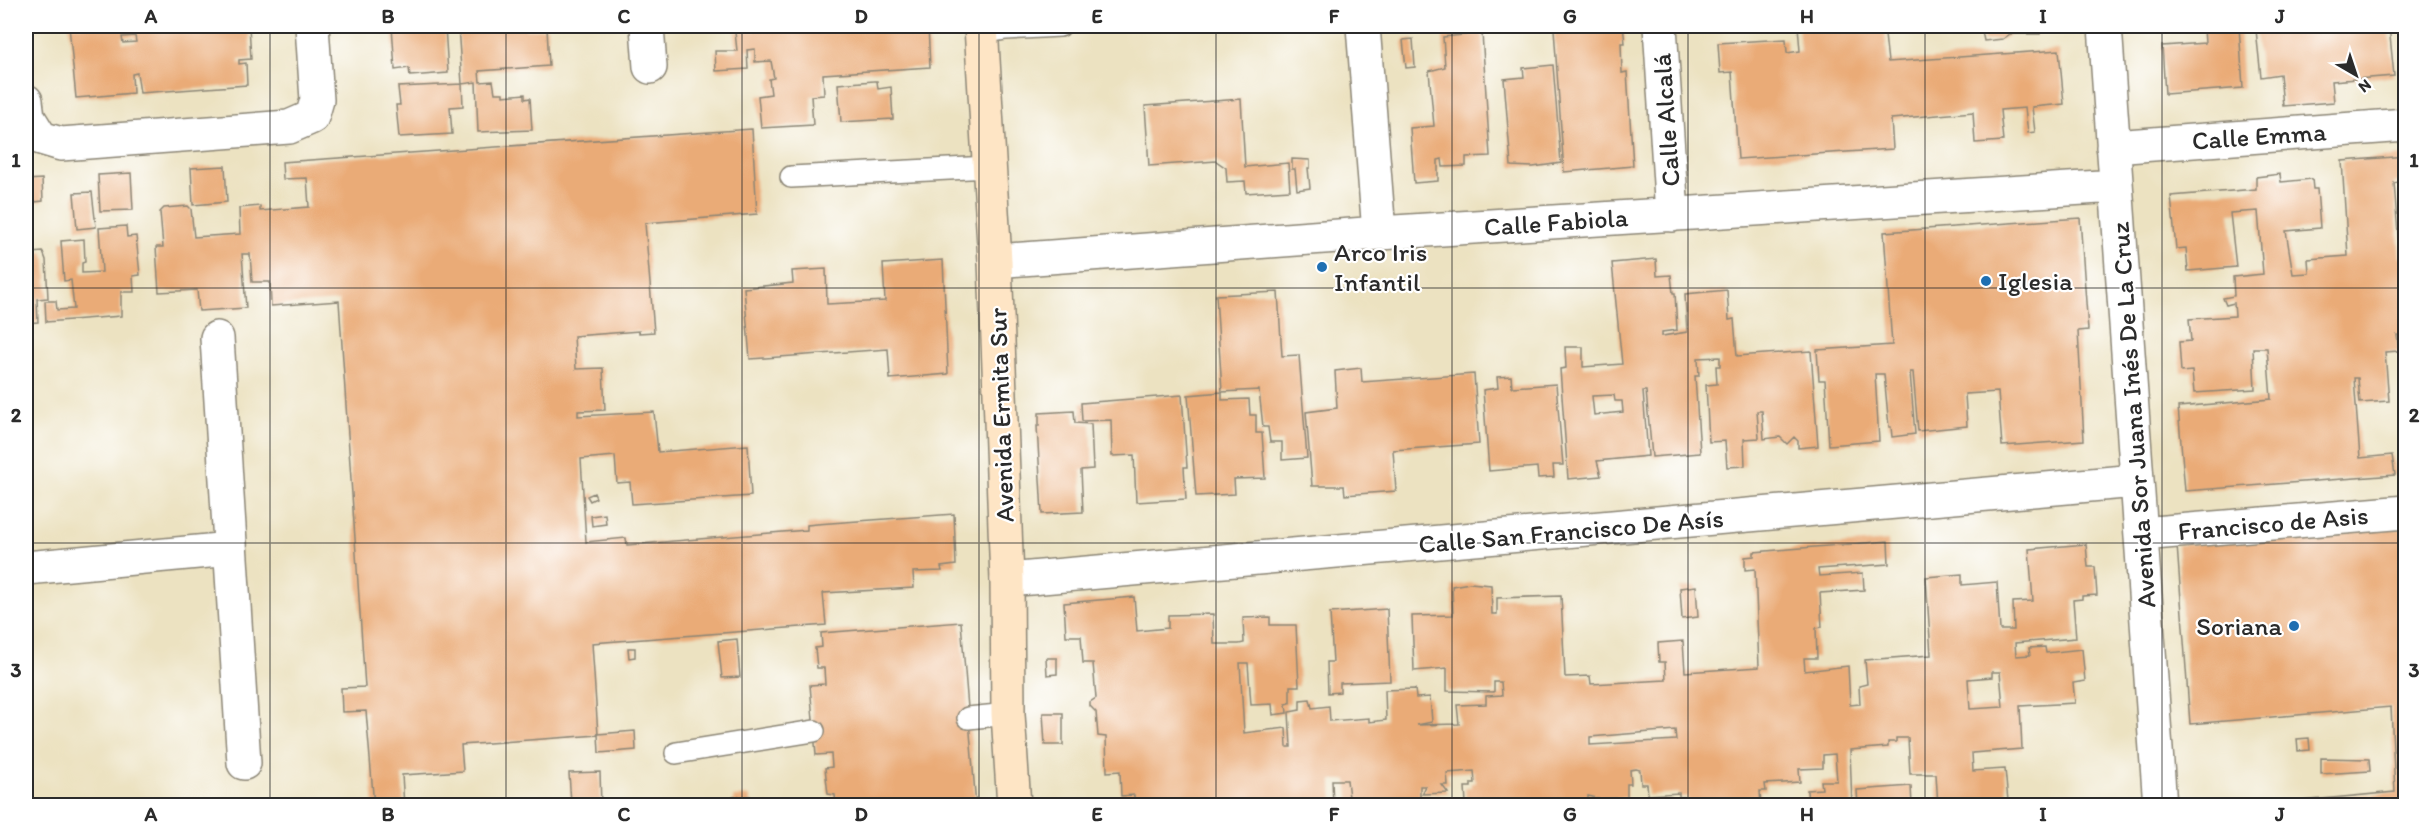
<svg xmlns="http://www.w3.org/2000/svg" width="2431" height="831" viewBox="0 0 2431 831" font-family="Itim,sans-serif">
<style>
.building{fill:#eaab77;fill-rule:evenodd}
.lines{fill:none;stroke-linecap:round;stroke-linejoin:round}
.service-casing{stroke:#8c8676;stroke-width:24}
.minor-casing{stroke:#8c8676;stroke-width:36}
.secondary-casing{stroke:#8c8676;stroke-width:36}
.service{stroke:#fff;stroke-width:21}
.minor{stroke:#fff;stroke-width:33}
.secondary{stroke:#fee5c5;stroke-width:33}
.grid{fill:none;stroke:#2b2b2b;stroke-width:1.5;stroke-opacity:0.55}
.poi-dot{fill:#1f6fb2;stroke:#fff;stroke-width:2}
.labels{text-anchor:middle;stroke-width:4.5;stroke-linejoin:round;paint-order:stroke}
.street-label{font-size:26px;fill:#2b2b2b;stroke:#fff}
.poi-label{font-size:26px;fill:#2b2b2b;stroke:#fff;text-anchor:start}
.neatline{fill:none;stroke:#2b2b2b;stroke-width:2}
.grid-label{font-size:20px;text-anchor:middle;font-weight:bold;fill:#2b2b2b}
</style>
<rect width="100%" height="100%" fill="#fff"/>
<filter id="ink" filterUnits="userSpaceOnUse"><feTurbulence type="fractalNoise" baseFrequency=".0167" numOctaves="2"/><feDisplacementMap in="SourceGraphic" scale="12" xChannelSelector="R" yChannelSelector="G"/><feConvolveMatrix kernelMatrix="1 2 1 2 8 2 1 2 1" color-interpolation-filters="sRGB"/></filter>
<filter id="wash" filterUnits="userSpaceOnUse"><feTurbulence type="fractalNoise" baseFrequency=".008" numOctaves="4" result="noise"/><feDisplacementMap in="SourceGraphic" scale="24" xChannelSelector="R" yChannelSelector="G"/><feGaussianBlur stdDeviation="1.35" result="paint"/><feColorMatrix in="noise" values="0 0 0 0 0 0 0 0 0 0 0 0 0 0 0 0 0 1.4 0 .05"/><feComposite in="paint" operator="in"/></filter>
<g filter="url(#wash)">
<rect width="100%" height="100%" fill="#ece2c1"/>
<g id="blocks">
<path class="building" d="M69,26H182L183,33H195V26H249L251,59L239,60V64L246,63L247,85L140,93L137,73L132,74L133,93L76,98ZM135,36L136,42L123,43L122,37Z
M392,26H445L448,73L410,76L409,68L395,70Z
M458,26H526V30L547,28L549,66L479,71L480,82L493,81L495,93H503V96L525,94V99L530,98L532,130L478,132L476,82L462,84Z
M754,26H807V28L820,26H928L930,67L823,74L824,95L811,96L813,125L761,128L758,96L771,94L769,79L774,78L771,61L755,62V49L747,50L748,69L716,71L715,51H737L735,32L754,31Z
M1457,26H1487L1488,27L1458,29Z
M1623,26L1625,43H1621L1622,73L1627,72L1633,166L1564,172L1554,29Z
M1798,26H1884L1888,62L2059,50L2064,104L2032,107L2035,132L2028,133L2025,108L2000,110L2003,141L1975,143L1973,112L1891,119L1893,149L1738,159L1732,72L1720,73L1718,43L1786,39L1787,53L1800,51Z
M1981,26H2040V34H2010L2003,39L1984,41Z
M2239,26L2243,88L2165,94L2162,46L2205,43L2204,29Z
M2306,26H2389L2394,76L2332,81L2334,102L2283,106L2280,74L2261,77L2256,30Z
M1482,33L1490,156L1466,157V166L1443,167L1442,159L1438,160V181L1414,183L1410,128L1434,126L1429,71L1445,67L1443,37Z
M1413,39L1415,67L1406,68L1403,40Z
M1553,65L1561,163L1533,167L1511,166L1504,79L1524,77L1523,68Z
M874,81H877L878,89L891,87L893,119L841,122L838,84Z
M462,84L463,106L450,107L452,134L399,137L396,105H400L398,87Z
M1241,99L1245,167L1288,163L1290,190L1246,193L1245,181L1227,182L1226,168L1216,161L1149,166L1145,106Z
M752,129L757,214L645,223L654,332L639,333V331L574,336L576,369L603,368L605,410L578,411V416L654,412L658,452L748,445L751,496L632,504L630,482L617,483L615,456L581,459L586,542L626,538L627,545L807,530V525L817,524L954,514L956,565L941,567L942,571L913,572L914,588L823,593L826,625L592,643L598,735L461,745L463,771L402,775L404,806H374L366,711L342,712L341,688L365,687L339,301L271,306L270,282H252L250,254H242L246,308L199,311L197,290L159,292L156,247H163L160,212L164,208L188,206L191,209L194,237L240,234L239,208L260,206V211L309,207L307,178L283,179L282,162Z
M2406,156V181L2394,183L2400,258L2406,257V343H2404L2403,335H2397L2399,351L2385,352L2389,401L2360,403L2358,378H2354L2360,458L2392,455L2395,475L2185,491L2178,407L2271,399L2267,348H2253L2255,389L2194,393L2192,371L2181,372L2179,342L2191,341L2189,319L2235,316L2234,303L2226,305L2223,298L2234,296L2233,277L2263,274L2258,211L2230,213L2236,267L2188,271L2186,248L2176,249L2171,196L2256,189V177L2280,174L2281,182L2312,179L2313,189H2317L2320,228L2286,231L2293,274L2309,273L2308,259L2348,256L2342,161Z
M1292,159L1310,160V168H1308L1310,188L1297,190L1295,169H1292Z
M225,166L227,202L193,205L191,168Z
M131,173L133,210L100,211L98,175Z
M42,179L43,201L26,203V180Z
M92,192L96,227L77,229L74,193Z
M2080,218L2088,330L2078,331L2084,440L2002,446L1998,392L1965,394L1967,426L1918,431L1913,372H1910L1915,434L1892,437L1891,427H1889L1884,374H1875L1879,441L1829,445L1825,380H1819L1817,350L1892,345L1884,232Z
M26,225H30L31,253L43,252L46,260L48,298L37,299L38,322L26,323Z
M126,226L127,237L136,236L140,275L133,276L134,292H121V316L46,322L45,301H56L57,310L74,309L71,280L64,281L61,241L84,239L85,262L82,263V273L102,272L99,228Z
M1656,259L1657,276L1671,275L1673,293H1675L1677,330L1662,332V336L1687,332L1685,294L1727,290L1729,320L1734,319L1737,356L1811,351L1818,446L1798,448V441L1794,437L1787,444L1780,437L1764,439L1762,411H1757L1759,438L1744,439L1745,466L1727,467L1725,441L1709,442L1706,385L1717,384L1716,366H1720V357L1698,358L1699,376H1695L1700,453L1652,457L1646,391H1643L1648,456L1597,461L1601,476L1568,479L1560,369L1566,368L1565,347H1583V367L1622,364L1612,263ZM1614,395L1615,401H1622L1623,412L1594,415L1592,396Z
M943,260L948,374L890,379L888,349L750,359L744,288L793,283L792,271L826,269L827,304L885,301L883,264Z
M1278,292L1282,356L1299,355L1307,458L1282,460V442H1270L1268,427H1263L1259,390L1222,392V400L1249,399L1250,415H1256V433H1262L1265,478L1234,479L1235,494L1196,496L1188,395L1222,392L1216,295Z
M1361,368L1362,382L1474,374L1479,444L1393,450L1396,491L1345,495L1344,486H1312L1306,412L1337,408L1335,371Z
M1511,376L1512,387L1556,384L1563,465H1553L1554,477L1538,478L1537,467L1489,471L1483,390L1498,388L1497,377Z
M1182,395L1187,467H1184L1186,499L1136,502L1134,455L1112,456L1111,420L1082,421L1081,403Z
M1074,411L1075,423L1091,424L1093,469L1081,470L1083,512L1042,514L1037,426H1039V413Z
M594,493L596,498L590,501L587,496Z
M605,514L606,524L592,526L591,516Z
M2406,528V806H2249L2395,792L2391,707L2190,724L2177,545Z
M1888,541L1889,564L1818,569L1819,576L1863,573L1864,590L1820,593L1822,627L1816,628L1817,658H1804L1805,671L1848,666L1850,705L1860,704L1859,686L1867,684L1865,660L1931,655L1926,577L1962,574V585L1997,582L2000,630H2014L2013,602L2033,601L2029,549L2086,544L2088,567H2095L2097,595L2082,596V599L2073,600L2076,638L2015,643L2016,656L2030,655L2029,648L2045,647L2046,653L2082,649L2085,681L2073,683L2075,703L2020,706L2022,749L1972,753L1973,771L2005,769L2008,801L2024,800L2025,806H1938L1936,774H1910L1908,738H1896V742H1888V747L1850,750L1852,806H1808L1807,790L1822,789L1821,781H1837L1835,754L1823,755V768L1799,769L1800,782L1765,784L1766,791H1760L1761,806H1730V802H1718V806H1687V797H1679V793L1648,795L1647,784H1641L1640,770L1636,769L1630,770L1631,784H1627V798L1593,799V797L1588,796V799L1583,806H1560L1559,802L1534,806H1472V802L1466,804L1465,787H1471V783H1475L1474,771L1447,773L1448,785H1442L1448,793L1422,794L1426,786H1420V806H1350L1347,780H1332L1333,806H1264L1263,803H1256V806H1248V803L1218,806H1147V801H1134V795L1121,796L1120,771L1107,772L1106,737L1098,736L1096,712L1090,706V702L1096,698L1093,663H1083L1081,636H1066L1064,603L1134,597L1137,631L1168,628V615L1213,614L1214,644H1239L1244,643L1243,618L1270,617V625H1296L1299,686H1290V703L1286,704L1287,713L1273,715L1272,704L1251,705L1248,663H1240L1244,733L1286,728L1287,747H1291L1289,712L1300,710V700L1310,699L1312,708L1329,706L1330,721L1369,718V722L1386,720L1385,690L1415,689L1416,698L1430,697L1432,722L1417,725L1459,724L1457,705L1486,704V696L1502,695L1501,682H1494V692L1447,691V668L1414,671L1412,616L1453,615L1452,586L1470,583L1491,585L1492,614H1497V598L1561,596L1565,677L1590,676L1591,684L1666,680L1665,662H1659L1658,643L1683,641L1685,672L1759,667L1755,569L1745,570V557L1754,556V552ZM1992,672H2000L2003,707L1970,709L1968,679L1992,677ZM1675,730L1676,740L1590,745V737Z
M1696,586L1698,617L1682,619L1680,588Z
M1387,609L1390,681L1340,683V692L1328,693L1327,662H1333L1330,613Z
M961,622L976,806H836L835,795L828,794L825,768L832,767L831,754L816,755L810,685L825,684L824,668H817L815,648L822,647L821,633Z
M737,639L740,677L722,678L718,641Z
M628,648H635V657L629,658Z
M1046,658H1057V674L1047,675Z
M1043,713H1063V745H1045Z
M635,731L636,750L599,753L598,734Z
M2309,738L2310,750L2298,751L2297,739Z
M2321,758L2369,759L2370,771L2321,774Z
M600,772L601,806H529V804L571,803L569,773Z
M1911,786L1912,806H1858L1857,790Z
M750,796V806H734L733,797Z"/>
</g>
</g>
<g filter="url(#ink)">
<use href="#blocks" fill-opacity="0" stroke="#8c8676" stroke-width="1.5"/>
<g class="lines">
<defs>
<path id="service" d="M981,33L1006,29L1060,26
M791,177L989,167
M968,718L1008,714
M676,753L814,731"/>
<path id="minor" d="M647,26L650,67
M1363,26L1379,233
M1660,26L1672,215
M2105,26L2160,806
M26,101L28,117L41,138L61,144L289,127L312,117L317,100L312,26
M2113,147L2406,125
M995,261L1379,233L2116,186
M217,338L244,763
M2141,534L2406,512
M26,568L230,549
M1007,580L2136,481"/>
<path id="secondary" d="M981,26L995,261L1007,580L1008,714L1014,806"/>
</defs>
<use href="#service" class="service-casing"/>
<use href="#minor" class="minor-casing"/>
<use href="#secondary" class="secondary-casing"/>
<use href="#service" class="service"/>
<use href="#minor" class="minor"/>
<use href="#secondary" class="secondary"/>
</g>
</g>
<path class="grid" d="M270,26V806M506,26V806M742,26V806M979,26V806M1216,26V806M1452,26V806M1688,26V806M1925,26V806M2162,26V806M26,288H2406M26,543H2406"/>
<g class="poi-dot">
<circle cx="1322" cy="267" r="6"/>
<circle cx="1986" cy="281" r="6"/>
<circle cx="2294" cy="626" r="6"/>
</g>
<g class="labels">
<g class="street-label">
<text transform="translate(1666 120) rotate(-94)" y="9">Calle Alcalá</text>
<text transform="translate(2259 136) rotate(-4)" y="9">Calle Emma</text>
<text transform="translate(1556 222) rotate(-4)" y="9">Calle Fabiola</text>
<text transform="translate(1001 415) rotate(-92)" y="9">Avenida Ermita Sur</text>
<text transform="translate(2133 415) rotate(-94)" y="9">Avenida Sor Juana Inés De La Cruz</text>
<text transform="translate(2273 523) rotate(-5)" y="9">Francisco de Asis</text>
<text transform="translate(1571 531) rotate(-5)" y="9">Calle San Francisco De Asís</text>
</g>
<g class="poi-label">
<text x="1334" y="261">Arco Iris<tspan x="1334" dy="30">Infantil</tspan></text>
<text x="1998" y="290">Iglesia</text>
<text x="2282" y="635" text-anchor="end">Soriana</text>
</g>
</g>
<rect width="2431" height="831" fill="none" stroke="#fff" stroke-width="66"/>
<g transform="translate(2356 75) rotate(141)" stroke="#ffffff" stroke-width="4.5" paint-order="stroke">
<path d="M0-4.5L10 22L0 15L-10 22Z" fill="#2b2b2b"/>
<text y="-9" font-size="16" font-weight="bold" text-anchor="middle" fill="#2b2b2b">N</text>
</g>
<rect x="33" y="33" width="2365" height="765" class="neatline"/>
<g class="grid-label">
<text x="151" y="23">A</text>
<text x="388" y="23">B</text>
<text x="624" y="23">C</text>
<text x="861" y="23">D</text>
<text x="1097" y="23">E</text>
<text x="1334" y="23">F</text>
<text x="1570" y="23">G</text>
<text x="1807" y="23">H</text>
<text x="2043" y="23">I</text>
<text x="2280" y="23">J</text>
<text x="16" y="167">1</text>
<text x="2414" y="167">1</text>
<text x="16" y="422">2</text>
<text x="2414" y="422">2</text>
<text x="16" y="677">3</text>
<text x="2414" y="677">3</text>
<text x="151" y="821">A</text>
<text x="388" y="821">B</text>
<text x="624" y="821">C</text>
<text x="861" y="821">D</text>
<text x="1097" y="821">E</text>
<text x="1334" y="821">F</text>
<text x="1570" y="821">G</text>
<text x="1807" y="821">H</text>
<text x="2043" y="821">I</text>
<text x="2280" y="821">J</text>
</g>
</svg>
